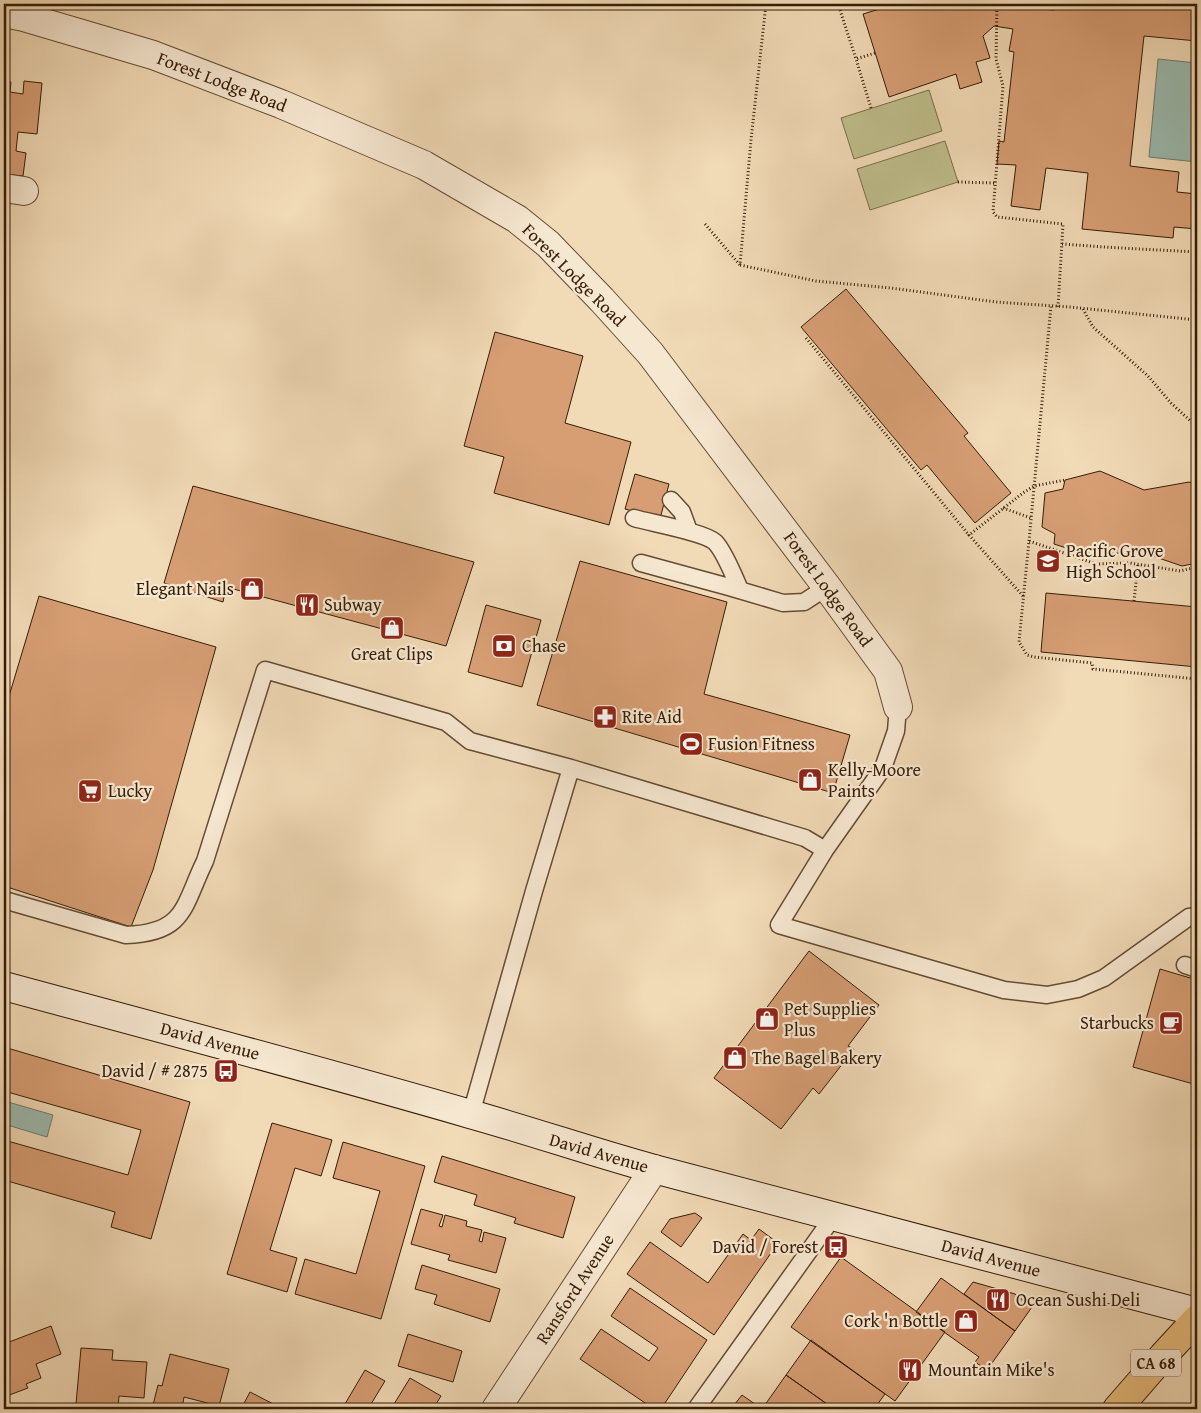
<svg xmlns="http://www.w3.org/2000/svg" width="1201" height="1413" viewBox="0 0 1201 1413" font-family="'Gentium Book Plus',serif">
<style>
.green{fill:#bebe8b;stroke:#7a6e48}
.water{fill:#9bbaaf;stroke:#727b6b}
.building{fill:#d79e74;stroke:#351d06}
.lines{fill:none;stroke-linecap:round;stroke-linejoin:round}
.lane-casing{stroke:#644c32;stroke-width:19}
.street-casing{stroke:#644c32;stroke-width:30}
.secondary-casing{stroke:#351d06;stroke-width:30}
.primary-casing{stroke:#351d06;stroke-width:30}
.path{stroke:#351d06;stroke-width:3;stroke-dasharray:1 2.5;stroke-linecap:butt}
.lane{stroke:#f6e7d0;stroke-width:16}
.street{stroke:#f6e7d0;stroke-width:28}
.secondary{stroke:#f6e7d0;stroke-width:28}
.primary{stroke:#e8bd7b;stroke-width:28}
.labels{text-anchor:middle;stroke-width:4.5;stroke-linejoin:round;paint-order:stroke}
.shield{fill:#f6e7d0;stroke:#6f5a43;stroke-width:1}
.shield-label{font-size:16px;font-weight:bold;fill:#351d06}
.street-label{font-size:18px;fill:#351d06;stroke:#f6e7d0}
.poi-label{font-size:18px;fill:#351d06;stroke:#f6e7d0;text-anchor:start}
</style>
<rect width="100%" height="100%" fill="#f1dab6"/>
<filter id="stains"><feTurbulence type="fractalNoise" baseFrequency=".004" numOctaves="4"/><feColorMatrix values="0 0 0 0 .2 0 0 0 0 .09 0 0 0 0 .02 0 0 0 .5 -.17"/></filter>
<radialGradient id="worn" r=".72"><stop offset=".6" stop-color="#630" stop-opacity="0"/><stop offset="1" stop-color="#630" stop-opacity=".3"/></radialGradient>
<path class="green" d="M929,90L942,131L854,159L841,118Z
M945,141L958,182L870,210L857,169Z"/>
<path class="water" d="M1158,59L1197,63V162L1149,157Z
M8,1102L53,1115L47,1137L4,1124V1116Z"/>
<path class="building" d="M896,4H970L1054,10L1055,4H1041H1197V41L1144,36L1130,166L1179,172L1177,192L1197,194V229L1174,227L1173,238L1082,229L1088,173L1046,168L1040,210L1011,206L1016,165L997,164L999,141L1004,142L1014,52L1009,51L1013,29L994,26L983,36L990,58L976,62L982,82L960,89L956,74L889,97L863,14Z
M24,81L42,83L37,134L18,132L16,151L26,153L23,176L4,174V82H11L10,92L23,94Z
M846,289L968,433L964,436L1011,493L975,523L927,465L921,470L801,327Z
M495,332L583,356L565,423L631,442L609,525L494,493L504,457L464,446Z
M1100,471L1144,490L1189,482L1197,485V563L1182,566L1138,551L1091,556L1054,544L1055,534L1042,527L1045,493L1063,489L1065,480Z
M635,474L669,484L660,519L625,509Z
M193,486L474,562L446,646L226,587L223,602L164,583Z
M580,561L727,602L704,694L850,735L833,793L537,705Z
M1046,593L1197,607V667L1041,652Z
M39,596L216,647L153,870L131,927L4,886V713Z
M486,605L541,620L522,687L468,672Z
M809,951L879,1005L848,1046L854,1049L819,1094L813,1088L781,1129L714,1078Z
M1160,969L1197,980V1085L1133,1067Z
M4,1047L190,1102L151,1239L111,1227L115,1212L4,1180V1140L128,1175L141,1130L4,1091Z
M272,1123L332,1140L321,1176L295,1168L270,1250L297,1258L287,1292L227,1274Z
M343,1142L425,1166L381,1319L295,1294L305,1259L356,1274L380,1191L333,1178Z
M442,1156L575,1197L563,1238L514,1223L516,1218L474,1205L477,1195L434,1182Z
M421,1209L443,1215L439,1226L442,1227L445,1215L467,1221L466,1226L482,1230L479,1241L482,1242L484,1232L506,1238L496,1273L448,1260L450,1255L411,1244Z
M695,1213L702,1218L681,1247L661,1232L670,1219Z
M759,1229L778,1243L714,1335L627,1274L650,1242L708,1283L743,1234L751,1240Z
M841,1257L945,1332L895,1401L791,1327Z
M422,1265L500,1289L490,1322L434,1304L437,1295L415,1289Z
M941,1278L1015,1331L987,1370L975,1362L979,1357L916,1312Z
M973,1282L1015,1294L1032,1307L1015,1331L964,1294Z
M630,1288L707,1340L661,1409H654L580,1359L601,1329L649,1361L658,1348L611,1316Z
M51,1326L61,1354L36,1364L41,1378L26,1384L28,1388L4,1397V1344Z
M408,1334L462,1351L453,1382L398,1366Z
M811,1340L885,1394L874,1409H834L786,1375Z
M81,1348L113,1350L112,1360L147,1362L144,1398L119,1396L118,1407L76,1404Z
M170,1354L229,1369L219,1406L184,1397L182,1409H152L158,1385L162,1386Z
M365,1370L385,1381L368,1409H342Z
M786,1375L834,1409H762Z
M410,1378L441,1396L433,1409H391Z
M250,1392L283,1409H241Z
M742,1395L762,1409H731Z"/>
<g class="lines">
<defs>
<path id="lane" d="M671,500L682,512L689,531
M634,518C651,523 704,532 715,542C724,551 735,578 740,590
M641,563L729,587L783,603L804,602L827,587
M898,707L896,731L883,768L825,850L779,925L1004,990L1047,995L1078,989L1104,978L1189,917L1197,916
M4,900L126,935C186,933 183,906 205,861L265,670L446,722L470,741L571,768L805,838L825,850
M1185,965L1197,969
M471,1114L534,891L571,768
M696,1409L834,1216"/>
<path id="street" d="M4,13L24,17L153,55L281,104L424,165L517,219L548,244L602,300L650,353L827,587L888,671L898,707
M4,188L24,191
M496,1409L654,1169"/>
<path id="secondary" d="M4,986C159,1028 315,1069 470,1114C531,1131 592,1152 654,1169L1197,1312"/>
<path id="primary" d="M1117,1409L1163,1356L1197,1319"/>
</defs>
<use href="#lane" class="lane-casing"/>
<use href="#street" class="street-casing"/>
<use href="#secondary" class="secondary-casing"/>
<use href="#primary" class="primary-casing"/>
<path class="path" d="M766,4L751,140L740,265L816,281L891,288L996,302L1070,307L1197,320
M834,4H838L856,59
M997,4L996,59L1003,86L993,212L997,217L1063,224L1058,307
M871,108L856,59L875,53
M958,182L995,183
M705,224L740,265
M1062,244L1120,248L1197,252
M1083,309L1093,327L1148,376L1171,403L1197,427
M806,338L969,535
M1003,508L1031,518
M1029,541L1051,306
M1197,567L1180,571L1130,563L1096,564L1029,541L1019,642L1027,655L1034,657L1092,663L1093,669L1197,679
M1023,596L969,535L1023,493L1034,486L1065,480
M1134,601L1138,564"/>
<use href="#lane" class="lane"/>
<use href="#street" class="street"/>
<use href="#secondary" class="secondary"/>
<use href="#primary" class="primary"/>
</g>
<defs>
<symbol id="school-square" viewBox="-11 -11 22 22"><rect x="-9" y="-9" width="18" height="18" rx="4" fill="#8f2418" stroke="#f6e7d0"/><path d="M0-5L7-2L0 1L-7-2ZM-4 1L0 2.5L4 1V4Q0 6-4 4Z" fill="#fff"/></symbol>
<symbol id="shop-square" viewBox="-11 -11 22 22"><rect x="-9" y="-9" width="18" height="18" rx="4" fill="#8f2418" stroke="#f6e7d0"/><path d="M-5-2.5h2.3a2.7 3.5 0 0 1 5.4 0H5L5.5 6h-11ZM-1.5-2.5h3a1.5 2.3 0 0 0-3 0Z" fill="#fff"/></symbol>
<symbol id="restaurant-square" viewBox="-11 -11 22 22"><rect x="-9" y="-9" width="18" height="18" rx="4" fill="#8f2418" stroke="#f6e7d0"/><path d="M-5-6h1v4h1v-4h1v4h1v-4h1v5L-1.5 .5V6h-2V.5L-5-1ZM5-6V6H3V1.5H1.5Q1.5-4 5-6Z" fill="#fff"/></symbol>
<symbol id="bank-square" viewBox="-11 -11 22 22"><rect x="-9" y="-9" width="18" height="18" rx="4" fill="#8f2418" stroke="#f6e7d0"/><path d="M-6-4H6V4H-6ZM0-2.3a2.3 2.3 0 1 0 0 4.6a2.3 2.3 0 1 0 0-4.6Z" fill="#fff"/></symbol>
<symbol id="pharmacy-square" viewBox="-11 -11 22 22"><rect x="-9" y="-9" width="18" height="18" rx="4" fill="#8f2418" stroke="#f6e7d0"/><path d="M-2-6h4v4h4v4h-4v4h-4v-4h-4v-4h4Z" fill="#fff"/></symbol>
<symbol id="stadium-square" viewBox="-11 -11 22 22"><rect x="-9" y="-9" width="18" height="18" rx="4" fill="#8f2418" stroke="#f6e7d0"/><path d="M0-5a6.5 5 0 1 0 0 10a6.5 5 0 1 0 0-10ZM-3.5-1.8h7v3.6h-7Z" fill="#fff"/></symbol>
<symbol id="supermarket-square" viewBox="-11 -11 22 22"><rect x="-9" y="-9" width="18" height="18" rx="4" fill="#8f2418" stroke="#f6e7d0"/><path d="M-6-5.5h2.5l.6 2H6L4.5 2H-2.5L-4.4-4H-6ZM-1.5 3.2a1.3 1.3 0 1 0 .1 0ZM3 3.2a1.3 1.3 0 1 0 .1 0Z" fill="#fff"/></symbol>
<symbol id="cafe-square" viewBox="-11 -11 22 22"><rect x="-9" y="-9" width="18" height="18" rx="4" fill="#8f2418" stroke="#f6e7d0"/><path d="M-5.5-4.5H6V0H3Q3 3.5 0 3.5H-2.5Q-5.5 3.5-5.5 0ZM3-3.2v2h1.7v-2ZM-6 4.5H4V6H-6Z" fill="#fff"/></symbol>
<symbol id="bus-square" viewBox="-11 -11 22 22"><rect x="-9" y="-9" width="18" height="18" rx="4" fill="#8f2418" stroke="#f6e7d0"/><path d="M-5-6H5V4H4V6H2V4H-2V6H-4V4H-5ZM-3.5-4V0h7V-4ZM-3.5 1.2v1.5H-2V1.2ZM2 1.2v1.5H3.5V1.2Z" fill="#fff"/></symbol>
</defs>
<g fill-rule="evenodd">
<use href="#school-square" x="1034" y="547" width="28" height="28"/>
<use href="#shop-square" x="238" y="575" width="28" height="28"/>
<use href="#restaurant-square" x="293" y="591" width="28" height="28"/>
<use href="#shop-square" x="378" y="614" width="28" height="28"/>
<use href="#bank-square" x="490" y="632" width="28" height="28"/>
<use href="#pharmacy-square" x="591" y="703" width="28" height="28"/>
<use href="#stadium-square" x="677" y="730" width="28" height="28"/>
<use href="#shop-square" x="796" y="766" width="28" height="28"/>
<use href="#supermarket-square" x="76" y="777" width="28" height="28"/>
<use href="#shop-square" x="753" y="1005" width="28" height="28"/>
<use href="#cafe-square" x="1157" y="1009" width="28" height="28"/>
<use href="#shop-square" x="721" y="1044" width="28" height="28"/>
<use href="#bus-square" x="212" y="1057" width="28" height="28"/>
<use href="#bus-square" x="822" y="1233" width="28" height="28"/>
<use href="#restaurant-square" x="984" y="1286" width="28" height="28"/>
<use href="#shop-square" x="952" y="1307" width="28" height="28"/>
<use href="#restaurant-square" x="896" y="1356" width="28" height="28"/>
</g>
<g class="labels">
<rect class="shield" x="1131" y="1349.5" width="50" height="27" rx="4"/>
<g class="shield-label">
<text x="1156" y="1369">CA 68</text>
</g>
<g class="street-label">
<text transform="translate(222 82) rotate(21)" y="6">Forest Lodge Road</text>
<text transform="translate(574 275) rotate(45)" y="6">Forest Lodge Road</text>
<text transform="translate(828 589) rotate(54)" y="6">Forest Lodge Road</text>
<text transform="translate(210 1041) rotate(15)" y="6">David Avenue</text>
<text transform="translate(599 1153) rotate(16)" y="6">David Avenue</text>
<text transform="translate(991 1258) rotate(15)" y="6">David Avenue</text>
<text transform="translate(575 1289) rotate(-57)" y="6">Ransford Avenue</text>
</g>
<g class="poi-label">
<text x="1066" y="557">Pacific Grove<tspan x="1066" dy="21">High School</tspan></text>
<text x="234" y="595" text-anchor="end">Elegant Nails</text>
<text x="324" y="611">Subway</text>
<text x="522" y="652">Chase</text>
<text x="392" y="660" text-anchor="middle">Great Clips</text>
<text x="622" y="723">Rite Aid</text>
<text x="708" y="750">Fusion Fitness</text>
<text x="828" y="776">Kelly-Moore<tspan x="828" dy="21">Paints</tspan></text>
<text x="108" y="797">Lucky</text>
<text x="784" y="1015">Pet Supplies<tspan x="784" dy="21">Plus</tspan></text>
<text x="1154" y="1029" text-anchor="end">Starbucks</text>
<text x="752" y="1064">The Bagel Bakery</text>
<text x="208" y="1077" text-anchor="end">David / # 2875</text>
<text x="818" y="1253" text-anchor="end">David / Forest</text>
<text x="1016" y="1306">Ocean Sushi Deli</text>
<text x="948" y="1327" text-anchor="end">Cork 'n Bottle</text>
<text x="928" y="1376">Mountain Mike's</text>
</g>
</g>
<rect width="1201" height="1413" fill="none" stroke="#f1dab6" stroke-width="20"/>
<rect x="5" y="5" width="1191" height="1403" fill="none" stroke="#351d06" stroke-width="2.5"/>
<rect x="10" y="10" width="1181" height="1393" fill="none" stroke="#351d06"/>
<rect width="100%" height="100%" filter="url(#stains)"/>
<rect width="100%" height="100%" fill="url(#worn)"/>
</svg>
